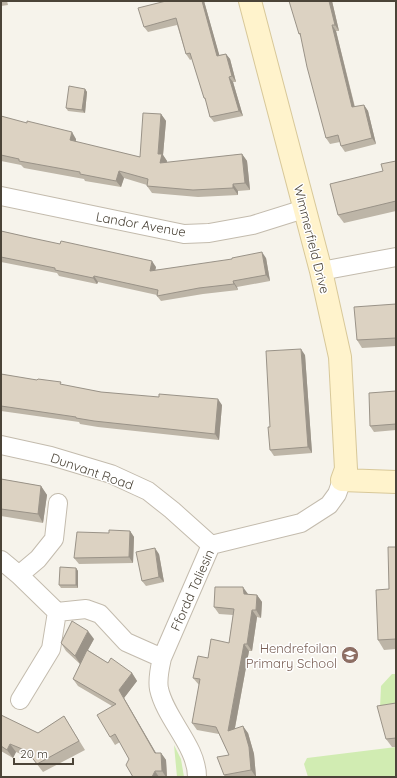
<svg xmlns="http://www.w3.org/2000/svg" width="397" height="778" viewBox="0 0 397 778" font-family="Quicksand,sans-serif">
<style>
.green{fill:#d1ecb2}
.lines{fill:none;stroke-linecap:round;stroke-linejoin:round}
.street-casing{stroke:#c3bbad;stroke-width:20}
.secondary-casing{stroke:#d8c899;stroke-width:24}
.street{stroke:#fff;stroke-width:18}
.secondary{stroke:#fff3cc;stroke-width:22}
.wall{fill:#bdb5a7}
.shaded-wall{fill:#9a9388}
.building{fill:#dcd2c2;stroke:#9a9388}
.labels{text-anchor:middle;stroke-width:3;stroke-linejoin:round;paint-order:stroke}
.street-label{font-size:13px;fill:#4b4438;stroke:#fff}
.education-label{font-size:13px;fill:#785e54;stroke:#fff;text-anchor:end}
</style>
<rect width="100%" height="100%" fill="#f6f3eb"/>
<path class="green" d="M392,674H396V706L380,708L381,686Z
M174,745L181,759L184,777H177Z
M396,747V777H308L304,764L307,758Z"/>
<g class="lines">
<defs>
<path id="street" d="M1,196L184,234L209,233L253,225L304,209
M321,271L396,257
M1,445L51,456L111,474L148,491L172,510L211,545
M1,560L19,575L57,612
M19,575L38,559L54,539L58,503
M20,700L51,649L57,612L86,609L100,614L126,642L162,658
M197,777C197,746 166,720 159,689C157,679 160,667 162,658L211,545L301,523L329,505L337,494L342,480"/>
<path id="secondary" d="M250,1L321,271L340,357L346,469L342,480L396,482"/>
</defs>
<use href="#street" class="street-casing"/>
<use href="#secondary" class="secondary-casing"/>
<use href="#street" class="street"/>
<use href="#secondary" class="secondary"/>
</g>
<path class="wall" d="M1,1H7L8,5L1,6Z
M166,1H204L219,55L226,54L230,59L236,82H233L243,116L214,122L210,117L206,101L204,98L192,59L190,60L186,54L177,25L148,32L144,27Z
M332,1L339,31H336L355,107L364,105L368,111L376,144L345,152L341,146L340,142L330,144L326,138L301,37L299,34Z
M85,89L87,92L85,113L68,111L66,108Z
M161,114L166,121L163,155L167,161V163L242,154L247,161L250,190L238,191V195L198,197L152,193L147,186V185L124,178L121,187L85,181L84,179L24,168L21,165L1,161V116L76,139V142L140,157Z
M396,161V211L344,223L338,215L383,171Z
M1,231L156,267L155,270L266,258L270,281L237,287L238,290L203,294L161,301L157,296V295L98,282L97,284L59,276L57,273L1,262Z
M396,304V346L362,348L357,340Z
M305,355L312,453L274,456L270,450V427Z
M1,374L101,392L222,405L219,440L98,427L80,424L79,422L1,411Z
M396,391V430L374,432L370,426Z
M1,479L41,486L47,495L43,523L1,516Z
M130,531L134,537L133,563L79,564L74,558L109,533Z
M396,547V649L384,650L378,640L389,589Z
M159,554L164,582L146,586L142,581Z
M76,568L78,571V588H61L59,585Z
M248,594L257,595L262,602L261,618L257,617L252,651H249L235,728L248,733L254,754L256,777H226L224,775L229,755L219,734L197,730L192,723L199,685L193,678L208,658L229,643L233,615L219,614L214,607Z
M94,639L88,650L108,663L132,673L137,681L124,698L156,753H161L166,760L167,777H133L129,759L120,742L115,745L110,737L112,706L78,686L73,679L80,664L66,651L61,643Z
M396,703V747H392L386,739Z
M1,715L38,733L64,716L85,750L43,772L33,759L16,752L13,758L1,751Z"/>
<path class="shaded-wall" d="M202,1H204L221,61L217,56Z
M329,1H332L339,31L335,25Z
M332,25L336,31L356,113L352,107Z
M226,54L230,59L236,82L232,76Z
M229,77L233,82L243,116L239,111Z
M85,89L87,92L85,113L82,110Z
M364,105L368,111L376,144L372,138Z
M161,114L166,121L163,155L167,161L165,170L160,163L158,154Z
M72,132L76,139L75,147L70,140Z
M242,154L247,161L250,190L245,183Z
M119,171L124,178L121,187L116,181Z
M233,184L238,191V195L233,188Z
M262,252L266,258L270,281L266,275Z
M152,261L156,267L154,276L150,271Z
M94,276L98,282L97,284L93,278Z
M233,281L237,287L238,290L234,284Z
M301,349L305,355L312,453L308,447Z
M218,399L222,405L219,440L215,434Z
M41,486L47,495L43,523L38,514Z
M130,531L134,537L133,563L129,557Z
M155,548L159,554L164,582L159,577Z
M76,568L78,571V588L76,585Z
M243,587L248,594H244Z
M257,595L262,602L261,618L256,610Z
M252,610L257,617L252,651L247,644Z
M88,631L94,639L80,664L75,656Z
M244,644L249,651L233,738L228,731Z
M132,673L137,681L124,698L160,760L155,753L119,690Z
M243,726L248,733L254,754L256,777L251,770Z
M10,744L16,752L13,758L7,750Z
M161,753L166,760L167,777H166L162,771Z
M155,771L159,777H152Z"/>
<path class="building" d="M166,1H202L217,56L226,54L232,76L229,77L239,111L210,117L205,98H204L190,53L186,54L176,18L144,27L138,8Z
M289,1H329L335,25H332L352,107L364,105L372,138L341,146L338,135L326,138L307,67L300,33L299,34Z
M69,86L85,89L82,110L66,108Z
M143,113L161,114L158,154H162L160,163L242,154L245,183L233,184V188L193,190L147,186L148,179L119,171L116,181L80,174V172L19,161V159L1,155V116L27,123V121L72,132L70,140L140,157Z
M396,161V201L338,215L330,184L383,171L381,164Z
M1,231L32,238L60,244L61,241L152,261L150,271L232,259V258L262,252L266,275L233,281L234,284L199,288L157,296L158,290L94,276L93,278L55,270V268L1,257Z
M396,304V338L357,340L354,307Z
M301,349L308,447L270,450L268,427H270L266,351Z
M1,374L37,380L38,379L61,382L60,384L101,392L159,397V394L218,399L215,434L94,421L76,418V417L1,406Z
M396,391V424L370,426L369,393Z
M1,479L41,486L38,514L1,509Z
M109,530L130,531L129,557L74,558L77,532L109,533Z
M388,547H396V639L378,640L376,590L389,589Z
M155,548L159,577L142,581L136,552Z
M60,567L76,568V585H59Z
M215,587H243L244,594L257,595L256,610H252L247,644H244L228,731L243,726L249,747L251,770L224,775L217,757L229,755L216,727L192,723L200,679L193,678L198,656L208,658L211,639L229,643L234,609L214,607Z
M72,621L88,631L75,656L61,643Z
M87,650L108,663L111,658L132,673L119,690L155,753H161L162,771H155L152,777H133L126,765L129,759L115,734L110,737L97,715L116,704L73,679Z
M396,703V738L386,739L377,706Z
M1,715L38,733L64,716L79,741L37,764L27,751L10,744L7,750L1,746Z"/>
<defs>
<symbol id="school-disc" viewBox="-11 -11 22 22"><circle r="9.5" fill="#8d6e63" stroke="#fff"/><path d="M0-5L7-2L0 1L-7-2ZM-4 1L0 2.5L4 1V4Q0 6-4 4Z" fill="#fff"/></symbol>
</defs>
<g fill-rule="evenodd">
<use href="#school-disc" x="340" y="645" width="20" height="20"/>
</g>
<g class="labels">
<g class="street-label">
<text transform="translate(141 224) rotate(10)" y="5">Landor Avenue</text>
<text transform="translate(312 239) rotate(76)" y="5">Wimmerfield Drive</text>
<text transform="translate(92 471) rotate(19)" y="5">Dunvant Road</text>
<text transform="translate(192 590) rotate(-66)" y="5">Ffordd Taliesin</text>
</g>
<g class="education-label">
<text x="337" y="653">Hendrefoilan<tspan x="337" dy="15">Primary School</tspan></text>
</g>
</g>
<rect width="397" height="778" fill="none" stroke="#4b4438" stroke-width="4"/>
<path d="M14 758v6h59v-6" fill="none" stroke="#4b4438" stroke-width="2"/>
<text x="20" y="758" font-size="12" fill="#4b4438" stroke="#ffffff" stroke-width="3" paint-order="stroke">20 m</text>
</svg>
